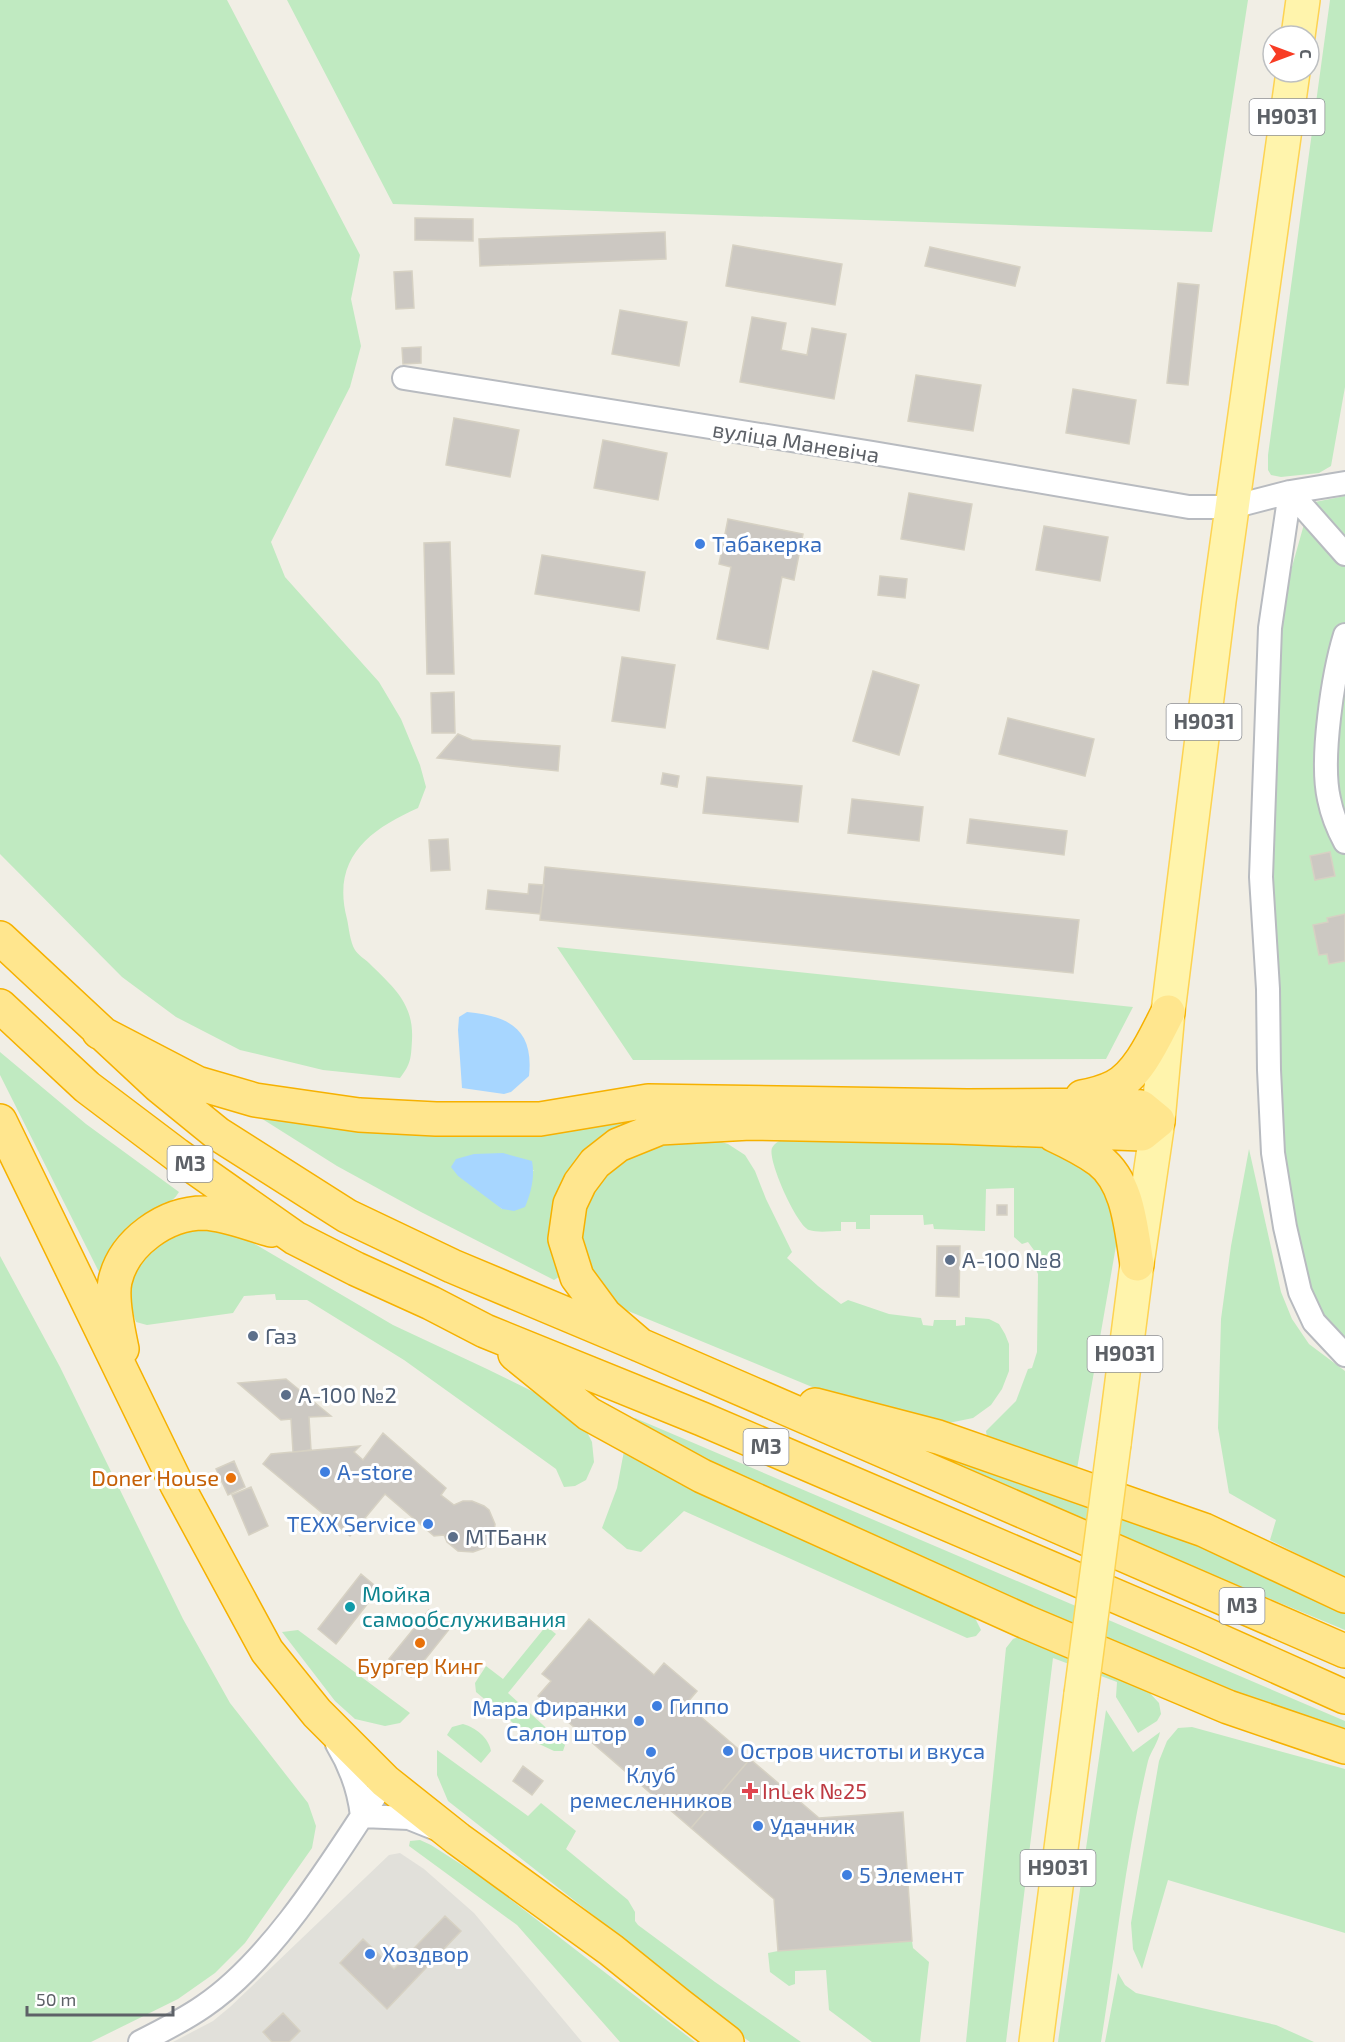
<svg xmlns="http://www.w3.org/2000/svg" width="1345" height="2042" viewBox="0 0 1345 2042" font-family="'Exo 2',sans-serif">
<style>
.industrial{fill:#e1e0da}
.green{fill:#c0eac1;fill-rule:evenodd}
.water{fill:#a7d6ff}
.building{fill:#ccc8c2;stroke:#d6d1c3;stroke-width:1.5}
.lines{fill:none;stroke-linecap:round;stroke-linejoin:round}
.street-casing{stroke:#b8bbc0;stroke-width:26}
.primary-casing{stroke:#fdd352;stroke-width:36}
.highway-casing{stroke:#f6b100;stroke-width:36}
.street{stroke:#fff;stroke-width:22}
.primary{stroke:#fff4ac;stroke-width:33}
.highway{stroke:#ffe68e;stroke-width:33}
.primary-bridge-casing{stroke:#fdd352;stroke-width:36;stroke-linecap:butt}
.primary-bridge{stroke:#fff4ac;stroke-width:33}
.shop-dot{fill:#3f7fe0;stroke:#fff;stroke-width:2}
.service-dot{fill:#5c6f8a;stroke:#fff;stroke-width:2}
.food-dot{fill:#e8710a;stroke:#fff;stroke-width:2}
.culture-dot{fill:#0f9aa8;stroke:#fff;stroke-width:2}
.health-dot{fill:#e0444e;stroke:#fff;stroke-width:2}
.labels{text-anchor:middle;stroke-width:6;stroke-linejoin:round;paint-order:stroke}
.shield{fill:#fff;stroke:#8e9095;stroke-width:1.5}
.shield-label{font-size:21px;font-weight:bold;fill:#5d6167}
.street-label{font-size:22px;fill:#5d6167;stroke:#fff}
.shop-label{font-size:22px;fill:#366cbe;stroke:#fff;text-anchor:start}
.service-label{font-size:22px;fill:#4e5e75;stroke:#fff;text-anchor:start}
.food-label{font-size:22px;fill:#c56008;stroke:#fff;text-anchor:end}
.culture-label{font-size:22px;fill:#0d838f;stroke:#fff;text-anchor:start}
.health-label{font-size:22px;fill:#be3a42;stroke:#fff;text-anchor:start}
</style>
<rect width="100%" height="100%" fill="#f1eee5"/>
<path class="industrial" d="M400,1853L424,1869L474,1913L582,2042H173L213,2021L230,2007L389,1855Z"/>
<path class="green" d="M0,0H227L360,255L351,299L361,346L350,387L271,542L285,577L379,682L401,719L420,765L426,787L418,808C369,830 331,858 347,919C349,928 350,942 355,950C358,955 365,959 369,963C393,987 414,1003 412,1040C411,1058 411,1064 400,1078L323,1070L240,1050L176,1017L122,977L0,854Z
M287,0H1248L1212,232L393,204Z
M1330,0H1345V387L1331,466L1319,473L1281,477L1271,475L1268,470V455Z
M1345,496V1345L1323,1321L1307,1290L1280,1152L1266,874L1275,627L1310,503Z
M557,947L1133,1007L1106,1059L633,1060Z
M0,1052L86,1124L179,1192C170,1207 158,1205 145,1214C122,1231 112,1250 100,1274L0,1075Z
M256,1115L647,1117L630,1122L610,1131L562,1275L554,1280L421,1212L337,1166ZM534,1170L502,1209L485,1194Z
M787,1138L1035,1143L1090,1164L1116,1215V1246L1077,1469L987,1438L986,1431L1016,1401L1028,1369L1032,1368L1037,1352L1038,1274L1030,1257L1036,1253L1028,1242L1022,1244L1014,1237V1188L986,1189L985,1231L934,1229L933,1224L924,1225L923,1215H870V1229H856V1222H841V1231C831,1231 818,1233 809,1230C797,1226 767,1160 772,1148C775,1142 781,1140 787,1138Z
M712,1139L728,1144L745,1155L755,1171L766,1199L792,1252L787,1258L818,1286L841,1304L848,1300L889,1314L921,1318L923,1325L933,1326L934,1320H956V1326L965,1325V1317L989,1319L999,1324L1005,1334L1009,1344V1371L1002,1389L991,1405L973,1418L944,1424L817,1389L616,1306L580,1257L581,1206L594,1179L655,1140Z
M1249,1149L1281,1292L1292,1319L1309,1344L1345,1371V1578L1270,1540L1276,1520L1229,1493L1218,1428L1221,1319L1231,1246Z
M189,1226L238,1234L393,1325L487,1369L564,1407L583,1424L592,1442L594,1462L586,1480L575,1486L564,1487L556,1469L404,1360L307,1300H276L275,1294L244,1296L233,1313L147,1325L136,1322L131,1307L129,1290L140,1257Z
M0,1256L60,1367L183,1619L230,1703L308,1803L316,1826L312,1848L245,1943L215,1973L178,1999L91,2042H0Z
M635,1418L1345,1721V1733L1260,1705L766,1493L633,1421Z
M624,1451L970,1608L981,1630L976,1636L967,1638L684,1511L641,1552L627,1549L602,1528L617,1488Z
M939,1451L1063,1486L1345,1608V1630L938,1461L937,1456Z
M546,1626L556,1634L508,1693L565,1745L563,1751H554L537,1743L476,1692L475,1683L486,1666L503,1679Z
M298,1630L410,1713L400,1723L385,1726L355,1719L335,1701L282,1632Z
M1030,1632L1135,1677L1159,1703L1161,1714L1157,1721L1138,1733L1116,1697L1117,1682L1053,1658L1006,2042H966L1006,1648L1013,1639Z
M1106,1710L1133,1752L1160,1732C1158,1743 1151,1751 1148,1761C1126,1854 1116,1948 1101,2042H1058Z
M463,1724C475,1727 489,1738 491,1751L481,1763L447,1735L452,1727Z
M1192,1727L1345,1769V1933L1168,1880L1142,1969L1133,1949L1131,1923L1159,1761L1167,1741L1178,1728Z
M437,1750L528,1816L541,1803L576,1831L566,1849L628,1900L635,1912V1921L638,1925L715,1982L801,2042H750L685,1996L654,1963L448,1801L437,1775Z
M420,1840L431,1845L484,1879L695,2042H620L517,1925L409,1846L410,1841Z
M912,1941L913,1948L929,1962L920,2042H872L829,2010L826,1970L795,1971V1984L789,1986L770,1972L768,1953L778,1951Z
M1118,1973L1125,1985L1136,1993L1276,2025L1314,2042H1105Z"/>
<path class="water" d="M467,1012C510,1016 534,1030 529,1076L511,1092L504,1094L462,1088L458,1030L459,1017Z
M503,1153L532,1161C535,1177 531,1193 525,1207L514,1211L502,1209L458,1176L451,1167L456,1159L474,1154Z"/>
<path class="building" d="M415,218L473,219V241L415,240Z
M665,232L666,259L480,266L479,239Z
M733,245L842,264L835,305L726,286Z
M930,247L1020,267L1015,286L925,266Z
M412,271L414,308L396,309L394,272Z
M1178,283L1199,285L1188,385L1167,383Z
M620,310L687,322L679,366L612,354Z
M752,317L786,323L781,350L807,355L812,328L846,334L834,399L740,382Z
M421,347V363L403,364L402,348Z
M916,375L981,385L973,431L908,421Z
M1073,389L1136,400L1129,444L1066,433Z
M454,418L519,430L510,477L446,465Z
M603,440L667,453L658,500L594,488Z
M909,493L972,504L964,550L901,539Z
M728,519L803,534L794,580L782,577L768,649L717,639L731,567L719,564Z
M1044,526L1108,537L1100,581L1036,570Z
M450,542L454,674H427L424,543Z
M542,555L645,572L639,611L535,594Z
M880,576L907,579L905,598L878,595Z
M622,657L675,665L665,728L612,721Z
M873,671L919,685L899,755L853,741Z
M454,692L455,733H432L431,693Z
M1008,718L1094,739L1085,776L999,754Z
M458,734L472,740L560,746L558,771L437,758Z
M663,773L679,776L677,787L661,784Z
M707,777L802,786L798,822L703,813Z
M852,799L923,807L919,841L848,833Z
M970,819L1067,831L1064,855L967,843Z
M448,839L450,870L431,871L429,840Z
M1330,852L1335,876L1315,880L1310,856Z
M545,867L1079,920L1073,973L540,920Z
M529,884L544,885L540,914L486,909L488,890L528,894Z
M1345,914V961L1329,964L1327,954L1319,955L1313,925L1328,922L1327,918Z
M997,1205H1007V1215H997Z
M937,1246H960L959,1297L936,1296Z
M259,1332V1339L249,1340L248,1333Z
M286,1379L331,1416L309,1417L311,1450L293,1452L291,1419L281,1420L238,1383Z
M383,1433L446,1488L441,1495L454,1505L463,1501H472L484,1506L489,1510L495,1524L494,1533L489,1543L484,1548L473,1552L458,1551L447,1542L444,1535L434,1536L385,1494L350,1536L263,1464L271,1454L360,1446L354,1452L363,1460Z
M234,1461L245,1487L228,1495L216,1469Z
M251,1487L268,1526L249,1535L232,1495Z
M361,1574L379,1589L336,1644L318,1629Z
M429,1610L451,1627L411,1677L389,1659Z
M589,1619L654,1675L664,1663L697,1691L686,1704L750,1759L691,1828L538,1696L551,1681L542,1674Z
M750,1759L819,1818L903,1812L912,1941L778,1951L774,1899L691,1828Z
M523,1766L543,1781L532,1795L513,1781Z
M445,1916L461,1931L387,2009L340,1963L363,1939L394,1969Z
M283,2013L300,2031L289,2042H272L263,2032Z"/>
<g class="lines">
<defs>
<path id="street" d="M404,378L873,453L1189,507H1232L1290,492L1345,483
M1290,492L1270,628L1261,877L1268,989L1269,1070L1273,1153L1285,1227L1300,1292L1314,1322L1345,1355
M1290,492L1345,554
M1345,635C1333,674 1320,760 1329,799C1332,814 1338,829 1345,842
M337,1744C351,1767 359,1789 362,1816
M362,1816L409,1818L434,1828
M140,2042C162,2031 184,2020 204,2006C276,1957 337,1853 385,1781"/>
<path id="primary" d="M1298,36L1303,0
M1114,1444L1137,1264L1158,1121L1168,1012L1219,601L1293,72
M1036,2042L1081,1694"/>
<path id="highway" d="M0,938L159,1086L218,1134L347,1216L452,1266L640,1345L1345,1651
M0,1006L87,1087L177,1155L295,1238L356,1269L431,1303L485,1331L702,1419L1202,1633L1345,1697
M99,1032L197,1083L255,1100L359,1115L436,1119H540L648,1101L967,1106L1121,1105L1141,1107L1158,1121L1142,1134L952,1127L750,1123L660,1128L618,1145L595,1163L580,1183L570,1204L565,1239L577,1277L605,1315L640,1345
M1082,1097C1092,1095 1104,1092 1114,1087C1139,1075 1156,1035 1168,1012
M0,1121L177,1485L267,1651L317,1713L385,1781L458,1839L611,1950L678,2004L727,2042
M1054,1135C1069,1142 1085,1150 1099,1160C1129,1183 1131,1229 1137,1264
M122,1349C118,1330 111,1299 115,1281C124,1242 166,1213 204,1213C226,1214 250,1224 271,1230
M515,1354L589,1414L702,1476L1026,1622L1228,1707L1345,1747
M815,1405L938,1437L1204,1530L1345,1596"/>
</defs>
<use href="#street" class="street-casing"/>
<use href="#primary" class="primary-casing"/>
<use href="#highway" class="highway-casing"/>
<use href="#street" class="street"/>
<use href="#primary" class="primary"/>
<use href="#highway" class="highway"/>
<defs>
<path id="primary-bridge" d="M1081,1694L1114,1444"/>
</defs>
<use href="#primary-bridge" class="primary-bridge-casing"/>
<use href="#primary-bridge" class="primary-bridge"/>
</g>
<g class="shop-dot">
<circle cx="700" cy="544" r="6"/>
<circle cx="325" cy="1472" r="6"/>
<circle cx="428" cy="1524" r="6"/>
<circle cx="657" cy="1706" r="6"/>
<circle cx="639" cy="1721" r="6"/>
<circle cx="728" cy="1751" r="6"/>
<circle cx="651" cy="1752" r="6"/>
<circle cx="758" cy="1826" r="6"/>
<circle cx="847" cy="1875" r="6"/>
<circle cx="370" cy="1954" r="6"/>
</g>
<g class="service-dot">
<circle cx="950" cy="1260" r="6"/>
<circle cx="253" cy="1336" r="6"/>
<circle cx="286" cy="1395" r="6"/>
<circle cx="453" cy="1537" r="6"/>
</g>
<g class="food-dot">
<circle cx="231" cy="1478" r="6"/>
<circle cx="420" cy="1643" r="6"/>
</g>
<circle class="culture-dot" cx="350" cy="1607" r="6"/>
<path class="health-dot" d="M747 1782h6v6h6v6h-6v6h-6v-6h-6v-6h6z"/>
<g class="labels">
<g class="shield">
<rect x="1249.5" y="99" width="75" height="36" rx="4.5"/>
<rect x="1166.5" y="704" width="75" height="36" rx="4.5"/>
<rect x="167.5" y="1146" width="45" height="36" rx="4.5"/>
<rect x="1087.5" y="1336" width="75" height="36" rx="4.5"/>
<rect x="743.5" y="1429" width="45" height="36" rx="4.5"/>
<rect x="1219.5" y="1588" width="45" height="36" rx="4.5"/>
<rect x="1020.5" y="1850" width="75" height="36" rx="4.5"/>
</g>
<g class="shield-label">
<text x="1287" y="124">Н9031</text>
<text x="1204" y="729">Н9031</text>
<text x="190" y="1171">М3</text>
<text x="1125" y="1361">Н9031</text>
<text x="766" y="1454">М3</text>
<text x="1242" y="1613">М3</text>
<text x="1058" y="1875">Н9031</text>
</g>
<g class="street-label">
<text transform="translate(796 442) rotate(9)" y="8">вуліца Маневіча</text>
</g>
<g class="shop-label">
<text x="712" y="552">Табакерка</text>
<text x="337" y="1480">A-store</text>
<text x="416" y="1532" text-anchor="end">TEXX Service</text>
<text x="669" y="1714">Гиппо</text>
<text x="627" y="1716" text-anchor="end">Мара Фиранки<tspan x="627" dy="25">Салон штор</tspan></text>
<text x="740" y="1759">Остров чистоты и вкуса</text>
<text x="651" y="1783" text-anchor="middle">Клуб<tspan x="651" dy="25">ремесленников</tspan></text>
<text x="770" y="1834">Удачник</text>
<text x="859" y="1883">5 Элемент</text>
<text x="382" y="1962">Хоздвор</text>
</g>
<g class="service-label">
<text x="962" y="1268">А-100 №8</text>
<text x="265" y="1344">Газ</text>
<text x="298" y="1403">А-100 №2</text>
<text x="465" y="1545">МТБанк</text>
</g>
<g class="food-label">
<text x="219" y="1486">Doner House</text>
<text x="420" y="1674" text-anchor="middle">Бургер Кинг</text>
</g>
<g class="culture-label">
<text x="362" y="1602">Мойка<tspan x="362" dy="25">самообслуживания</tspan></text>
</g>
<g class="health-label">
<text x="762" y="1799">InLek №25</text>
</g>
</g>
<g transform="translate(1291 54) rotate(90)"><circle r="28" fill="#ffffff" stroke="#bec0c2" stroke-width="1.5"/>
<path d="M0-4.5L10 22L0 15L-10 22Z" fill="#f83c24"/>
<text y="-9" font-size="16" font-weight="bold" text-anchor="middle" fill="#5d6167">С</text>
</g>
<path d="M27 2006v9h146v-9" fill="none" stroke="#5d6167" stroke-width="3"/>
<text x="36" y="2006" font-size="18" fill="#5d6167" stroke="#ffffff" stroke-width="4.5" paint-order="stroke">50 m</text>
</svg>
